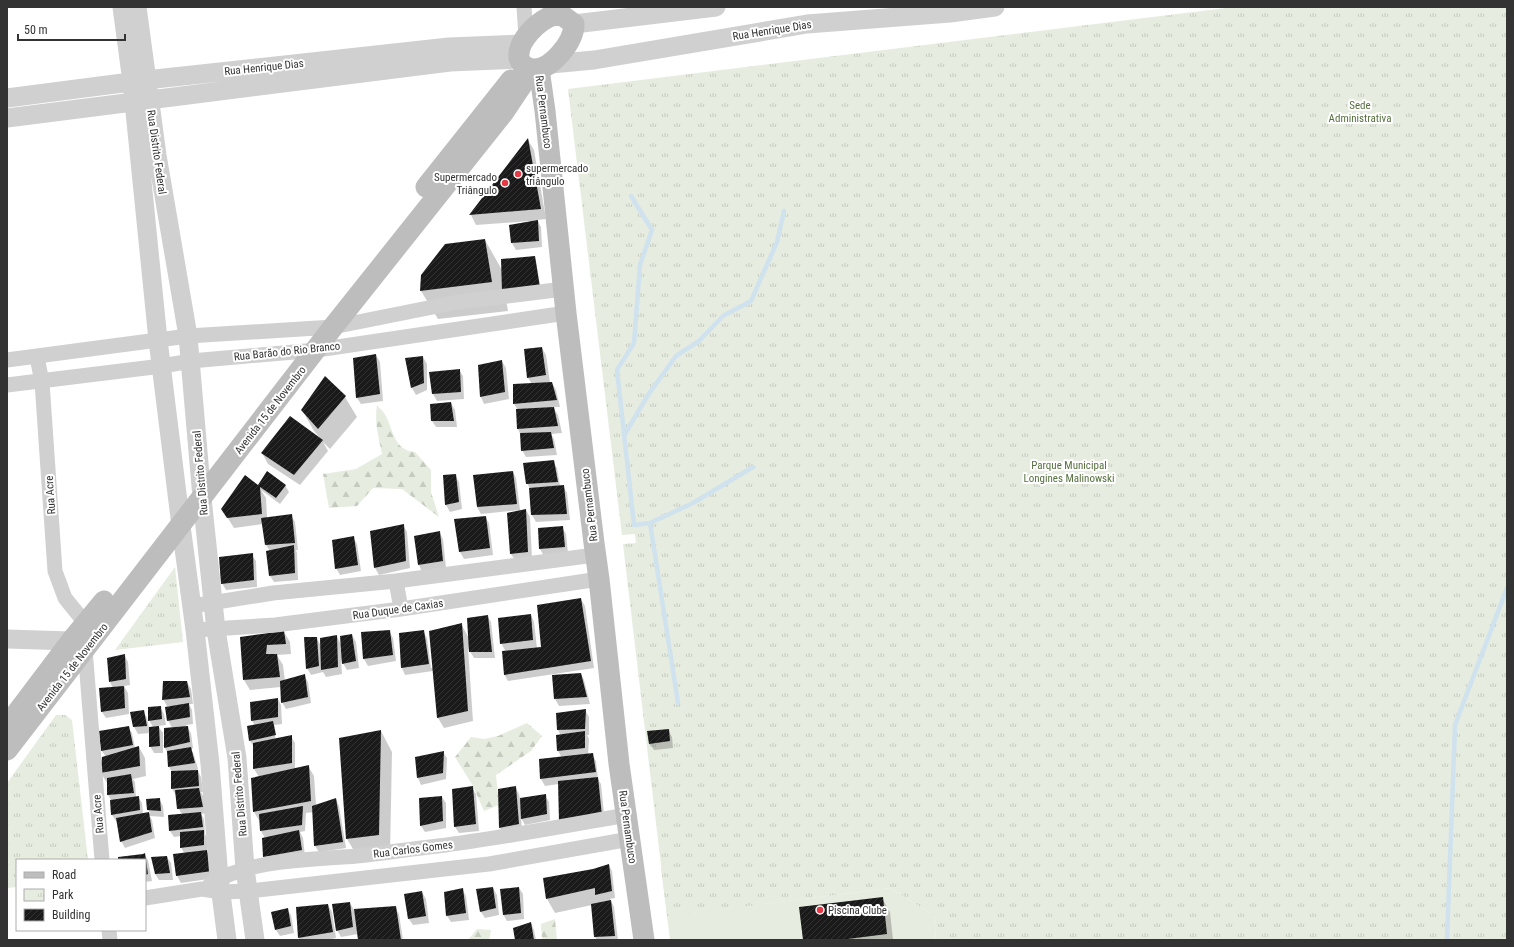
<svg xmlns="http://www.w3.org/2000/svg" width="1514" height="947" viewBox="0 0 1514 947" font-family="'Roboto Condensed',sans-serif">
<style>
.green{fill:#e6ecdf}
.forest{fill:url(#forest-firs)}
.park{fill:url(#park-tufts)}
.shadow{fill:#0003;fill-rule:evenodd}
.lines{fill:none;stroke-linecap:round;stroke-linejoin:round}
.stream{stroke:#cfe2ee;stroke-width:4.5}
.building{fill:url(#building-hatch)}
.minor{stroke:#d0d0d0;stroke-width:15}
.tertiary{stroke:#d0d0d0;stroke-width:19}
.secondary{stroke:#bdbdbd;stroke-width:21}
.poi-dot{fill:#e63946;stroke:#fff;stroke-width:1.5}
.labels{text-anchor:middle;stroke-width:4;stroke-linejoin:round;paint-order:stroke}
.street-label{font-size:11px;fill:#333;stroke:#fff}
.park-label{font-size:11px;fill:#56703f;stroke:#fff}
.poi-label{font-size:11px;fill:#333;stroke:#fff;text-anchor:start}
</style>
<defs>
<pattern id="forest-firs" width="22" height="20" patternUnits="userSpaceOnUse"><rect width="22" height="20" fill="#e6ecdf"/><path d="M5 1l3.5 6h-7zM16 11l3.5 6h-7z" fill="#c6cbc0"/></pattern>
<pattern id="park-tufts" width="24" height="20" patternUnits="userSpaceOnUse"><rect width="24" height="20" fill="#e6ecdf"/><path d="M3 7l-1-3M5 7V3M7 7l1-3M15 17l-1-3M17 17v-4M19 17l1-3" fill="none" stroke="#c6cbc0"/></pattern>
<pattern id="building-hatch" width="6" height="6" patternUnits="userSpaceOnUse"><rect width="6" height="6" fill="#1a1a1a"/><path d="M-1 1l2-2M0 6l6-6M5 7l2-2" fill="none" stroke="#333"/></pattern>
</defs>
<rect width="100%" height="100%" fill="#fff"/>
<path class="green" d="M757,856L763,904L891,888L934,916L936,940H670L661,868Z"/>
<path class="forest" d="M377,406C396,419 387,449 415,452L431,470V492L439,517L402,489L373,488L357,506L329,508L323,474L356,469L382,454C379,438 374,423 377,406Z
M527,723L542,736L531,751L496,775L499,805L484,811L473,786L455,757L471,737L484,739L498,736Z
M555,919L557,940H542L541,924Z
M477,929L491,930L489,940H468Z"/>
<path class="park" d="M1234,7H1507V940H936L934,916L891,888L667,916L623,544L636,543L635,534L622,535L568,89Z
M175,567L183,642L115,650Z
M56,715H65L72,720L88,860H17V887L7,888V783Z"/>
<path class="shadow" d="M528,140L534,150L546,219L537,220L541,227L542,247L516,250L512,243L530,221L476,225L471,215Z
M485,240L502,270L534,258L536,261L541,291L505,294L508,311L438,319L421,291Z
M542,348L546,355L550,383H552L556,390L560,407H553L558,415L562,433L551,434L554,439L557,455L526,457L522,450L521,436L518,429V410L514,404L532,384L528,378L525,350Z
M376,355L380,362L383,401L361,404L357,398Z
M423,357L427,364V390L416,395L412,388L406,359Z
M502,361L506,368L509,399L484,404L481,397L479,366Z
M459,370L463,376L464,399L437,401L433,394Z
M345,397L357,417L330,449L323,442L328,451L300,485L268,464L262,453L321,439L314,431L302,410Z
M451,403L455,410L457,427H436L432,421Z
M553,461L557,468L560,486H563L567,493L570,520L536,522L532,515L530,489L527,483Z
M513,472L516,478L520,510L481,514L477,507Z
M455,475L459,482L462,509L450,512L446,505L444,476Z
M245,477L261,488L259,485H285L289,492L280,504L261,490L266,498L267,518L291,515L295,522L298,550H296L297,553L298,580L274,582L270,576V551L266,545L263,524L234,528L222,509Z
M526,510L530,517L532,559L515,560L511,554Z
M485,517L489,523L493,555L464,559L460,552L455,520Z
M403,525L407,532L410,568L379,575L375,568L372,532Z
M562,527L566,534L568,553L544,556L540,549Z
M439,532L443,539L446,568L422,572L419,565L415,536Z
M353,537L357,544L361,571L340,575L336,568Z
M252,555L256,561L257,587L226,590L222,583Z
M581,599L585,606L594,668L508,681L504,674L506,652L501,643L531,615L534,622L537,648H543Z
M487,616L491,622L495,658H474L468,648L473,721L444,728L438,718L433,671L405,675L402,668L400,634L423,632L427,638L431,668H433L461,624L469,638Z
M389,631L393,638L396,661L368,666L364,659L362,633Z
M284,632L290,642L291,654L277,655L283,665L285,681L304,675L308,682L311,703L286,709L282,702L281,687L250,690L244,680L241,638Z
M352,635L356,642L359,668L347,670L341,660L342,674L326,677L323,672L311,675L307,668L316,638L322,647L337,637L342,646Z
M124,655L128,662L130,685L124,686L128,693L129,714L106,718L102,712L100,689L113,688L110,682Z
M581,674L584,680L590,704L559,706L555,699L553,676Z
M187,682L191,689L193,704H189L192,710L193,724L186,725L191,733L193,748L191,749L194,755L198,769L197,770L201,777L203,792H201L203,796L206,813L201,814L204,819L205,834L207,838V851L215,878L181,883L177,876L174,855L184,853L181,847V836L174,837L170,831L182,814L178,808L176,795L172,789V772L169,767L168,753L163,745H165L172,728L168,720L172,707V706H167L163,699Z
M278,699L281,705L282,724L274,725L278,739L291,736L295,743V769L308,766L314,776L316,806L336,799L339,806L346,848L319,852L315,846L314,812L306,813L305,831L300,832L303,838L305,857L267,863L264,856L265,838L261,831L260,822L254,812L252,779L259,777L254,769V747L250,741L255,725L252,721ZM273,728H275L278,739L276,740Z
M160,707L164,714L166,725L158,726L163,733V753H154L150,746V733L138,734L134,727L143,711L147,718L149,728L153,727L149,720Z
M585,710L589,717V735H587L589,739L588,755L592,754L596,761L598,779L601,784L605,823L559,784L545,786L541,779L540,760L562,758L558,751L561,736L558,730Z
M128,727L132,733L135,748L139,747L145,758L146,776L133,779L135,782L136,797H138L142,803L143,814L150,813L148,809L159,799L163,806L164,817L150,816L152,820L155,838L125,848L121,841L117,821H116L112,815L111,800L108,795L107,783L101,773L106,757L102,751L100,732Z
M668,730L672,737L673,748L654,750L650,744Z
M381,731L392,752L390,856L359,859L347,839Z
M443,752L447,758L446,779L421,785L418,778Z
M515,787L519,794L520,799L545,795L549,802L550,820L525,825L521,818L522,830L504,834L500,828L499,790Z
M472,788L476,794L479,831L459,833L455,827Z
M442,797L446,803V828L425,832L421,826Z
M144,854L148,860L152,881L145,882V860H119Z
M167,857L171,863L173,880H159L155,874Z
M609,865L612,871L615,898L610,899L614,907L618,940H597L595,937L592,905L555,913L547,899L544,879L594,870Z
M493,888L497,895L499,915L485,918L481,912Z
M519,888L523,894L524,919L507,921L503,914Z
M462,889L466,896L469,920L451,922L447,916Z
M422,892L426,899L429,923L413,925L409,919Z
M882,898L890,912L893,940H804Z
M350,903L354,910L395,907L399,914L403,940H359L358,934L341,937L337,930Z
M328,905L332,912L336,938L327,940H300L299,938Z
M287,909L291,915L294,933L280,936L276,930Z
M531,923L534,930L536,940H516Z"/>
<g class="lines">
<path class="stream" d="M631,196L652,230L640,265L634,343L617,370L634,525L650,523L693,503L753,467
M625,434L648,395L676,356L699,341L723,316L751,301L777,242L784,211
M650,523L678,703
M1447,940L1455,725L1507,588"/>
</g>
<path class="building" d="M528,138L541,209L469,215Z
M538,220L539,241L511,243L509,225Z
M485,239L492,282L420,291L421,275L445,244Z
M535,256L540,288L502,291L501,259Z
M542,347L546,375L527,378L524,349Z
M376,354L380,394L356,398L353,358Z
M423,356L424,383L411,388L405,358Z
M502,360L505,392L480,397L478,365Z
M460,369L461,392L432,394L429,372Z
M325,376L346,396L318,429L301,410Z
M552,382L557,400L513,404V384Z
M451,402L454,421H431L430,404Z
M554,407L558,426L517,429L516,409Z
M290,416L323,440L294,475L261,453Z
M551,432L554,448L521,451L520,433Z
M554,460L558,482L526,484L523,463Z
M267,471L286,485L276,498L260,487L262,514L227,518L221,509L245,475L258,485Z
M513,471L517,504L477,507L473,475Z
M456,474L459,502L445,505L443,475Z
M564,485L567,514L531,515L529,488Z
M526,509L528,552L510,554L507,513Z
M292,514L295,543L265,545L261,518Z
M486,516L490,548L459,552L454,519Z
M404,524L406,561L374,568L370,531Z
M563,526L565,547L539,549L538,528Z
M440,531L443,561L418,565L414,536Z
M354,536L358,565L335,569L332,540Z
M294,545L295,573L269,576L266,551Z
M253,553L254,580L221,584L219,557Z
M581,598L591,661L504,675L502,651L541,647L537,605Z
M531,614L533,640L500,644L498,618Z
M488,615L492,652H469L467,618Z
M462,623L468,711L437,718L429,631Z
M390,630L393,655L363,659L361,632Z
M424,630L429,664L401,668L399,633Z
M284,631L286,644L267,645L266,654H277L280,677L243,680L240,637Z
M352,634L356,661L342,664L340,636Z
M337,635L338,667L321,670L320,638Z
M304,637H317L319,666L306,669Z
M125,654L126,679L109,682L107,658Z
M581,673L587,697L554,699L552,675Z
M305,674L308,697L281,703L280,681Z
M163,681H187L190,697L162,700Z
M124,686L125,708L101,712L99,688Z
M278,698V717L251,721L250,702Z
M189,703L190,717L167,721L165,707Z
M161,706L162,719L148,721V707Z
M586,709L585,729L557,730L556,713Z
M144,710L147,726L133,727L130,712Z
M273,721L276,735L249,741L247,726Z
M129,726L133,745L101,751L99,731Z
M159,726L160,746L149,747V727Z
M188,726L190,742L164,748V728Z
M669,729L670,741L649,744L647,731Z
M381,730L379,835L346,839L339,738Z
M585,731V748L557,751L556,735Z
M292,735V763L253,769V743Z
M139,746L140,766L100,773L102,757Z
M191,747L195,763L168,767L167,751Z
M444,751L443,773L417,778L415,757Z
M593,753L596,772L540,779L539,759Z
M309,765L311,801L253,812L251,778Z
M198,770L199,786L171,789V771Z
M131,774L134,793L107,795V778Z
M598,777L602,816L559,822L558,781Z
M473,786L476,824L454,827L452,789Z
M516,786L519,824L499,828L498,789Z
M199,788L203,807L177,809L175,790Z
M546,794L547,814L521,819L520,798Z
M139,796L140,810L111,815L110,800Z
M442,796L443,821L420,826L419,798Z
M160,798L161,811L147,810L146,799Z
M336,798L343,842L314,846L312,806Z
M303,806L302,825L260,831L259,814Z
M149,812L152,832L120,842L116,818Z
M201,812L203,827L169,831L168,815Z
M204,830V845L180,848V832Z
M299,830L302,850L263,857L262,838Z
M207,850L212,871L176,876L173,854Z
M145,853L148,874L145,875V860H118V857L143,854Z
M167,856L170,873L155,874L151,857Z
M609,864L612,891L595,895V888L546,899L543,878L593,869Z
M493,887L496,908L480,912L476,889Z
M519,887L521,913L503,915L500,889Z
M463,888L466,913L446,916L444,892Z
M422,891L426,916L408,919L404,894Z
M883,897L887,934L840,940H803L799,907Z
M611,900L615,936L594,937L591,904Z
M350,902L353,927L336,931L332,904Z
M328,904L333,932L298,938L296,907Z
M396,906L401,940H358L354,909Z
M288,908L291,926L275,930L271,912Z
M531,922L534,940H515L513,928Z"/>
<g class="lines">
<path class="minor" d="M524,7L526,36
M37,357L42,382L55,571L65,598L86,624
M7,360L188,336L333,327L458,302L564,289
M7,385L162,366L191,361L317,350L566,313
M396,581L401,609
M192,606L273,593L396,581L595,555
M195,630L275,625L401,609L599,579
M85,649L102,860
M210,884C250,859 311,860 357,856C384,853 411,849 438,846C501,838 564,826 627,815
M145,898L202,889L221,892L249,891L489,864L630,839
M109,930L110,940"/>
<path class="tertiary" d="M122,7L132,82L158,340L181,526L195,630L210,764L219,878L227,940
M137,7L157,155L188,336L202,498L216,630L237,758L245,869L255,940
M574,24L716,7
M551,64L594,60L807,24L950,13L995,7
M7,98L146,80L449,47L522,44
M7,118L450,62L519,59
M7,639L71,641L82,647"/>
<path class="secondary" d="M554,15L563,16L574,24C574,35 568,45 560,54C552,63 540,74 526,67C523,65 520,62 519,58C517,40 539,20 554,15Z
M539,69L545,111L566,313L594,543L599,579L619,764L644,940
M426,187L511,80
M7,726L71,641L104,601
M7,750L333,327L504,112L532,70"/>
</g>
<g class="poi-dot">
<circle cx="518" cy="174" r="4"/>
<circle cx="505" cy="183" r="4"/>
<circle cx="820" cy="910" r="4"/>
</g>
<g class="labels">
<g class="street-label">
<text transform="translate(772 30) rotate(-9)" y="4">Rua Henrique Dias</text>
<text transform="translate(264 67) rotate(-6)" y="4">Rua Henrique Dias</text>
<text transform="translate(544 112) rotate(83)" y="4">Rua Pernambuco</text>
<text transform="translate(157 152) rotate(82)" y="4">Rua Distrito Federal</text>
<text transform="translate(287 351) rotate(-6)" y="4">Rua Barão do Rio Branco</text>
<text transform="translate(270 410) rotate(-52)" y="4">Avenida 15 de Novembro</text>
<text transform="translate(200 473) rotate(-95)" y="4">Rua Distrito Federal</text>
<text transform="translate(50 495) rotate(-94)" y="4">Rua Acre</text>
<text transform="translate(589 505) rotate(-97)" y="4">Rua Pernambuco</text>
<text transform="translate(398 609) rotate(-8)" y="4">Rua Duque de Caxias</text>
<text transform="translate(72 667) rotate(-52)" y="4">Avenida 15 de Novembro</text>
<text transform="translate(239 794) rotate(-95)" y="4">Rua Distrito Federal</text>
<text transform="translate(98 814) rotate(-95)" y="4">Rua Acre</text>
<text transform="translate(628 827) rotate(82)" y="4">Rua Pernambuco</text>
<text transform="translate(413 849) rotate(-7)" y="4">Rua Carlos Gomes</text>
</g>
<g class="park-label">
<text x="1360" y="109">Sede<tspan x="1360" dy="13">Administrativa</tspan></text>
<text x="1069" y="469">Parque Municipal<tspan x="1069" dy="13">Longines Malinowski</tspan></text>
</g>
<g class="poi-label">
<text x="526" y="172">supermercado<tspan x="526" dy="13">triângulo</tspan></text>
<text x="497" y="181" text-anchor="end">Supermercado<tspan x="497" dy="13">Triângulo</tspan></text>
<text x="828" y="914">Piscina Clube</text>
</g>
</g>
<rect width="1514" height="947" fill="none" stroke="#333333" stroke-width="16"/>
<rect x="16" y="859" width="130" height="72" fill="#ffffff" stroke="#adadad"/>
<rect x="24" y="872" width="20" height="6" fill="#bdbdbd" stroke="#adadad"/>
<text x="52" y="879" font-size="12" fill="#333333">Road</text>
<rect x="24" y="889" width="20" height="12" fill="url(#park-tufts)" stroke="#adadad"/>
<text x="52" y="899" font-size="12" fill="#333333">Park</text>
<rect x="24" y="909" width="20" height="12" fill="url(#building-hatch)" stroke="#adadad"/>
<text x="52" y="919" font-size="12" fill="#333333">Building</text>
<path d="M18 34v6h107v-6" fill="none" stroke="#333333" stroke-width="2"/>
<text x="24" y="34" font-size="12" fill="#333333" stroke="#ffffff" stroke-width="3" paint-order="stroke">50 m</text>
</svg>
